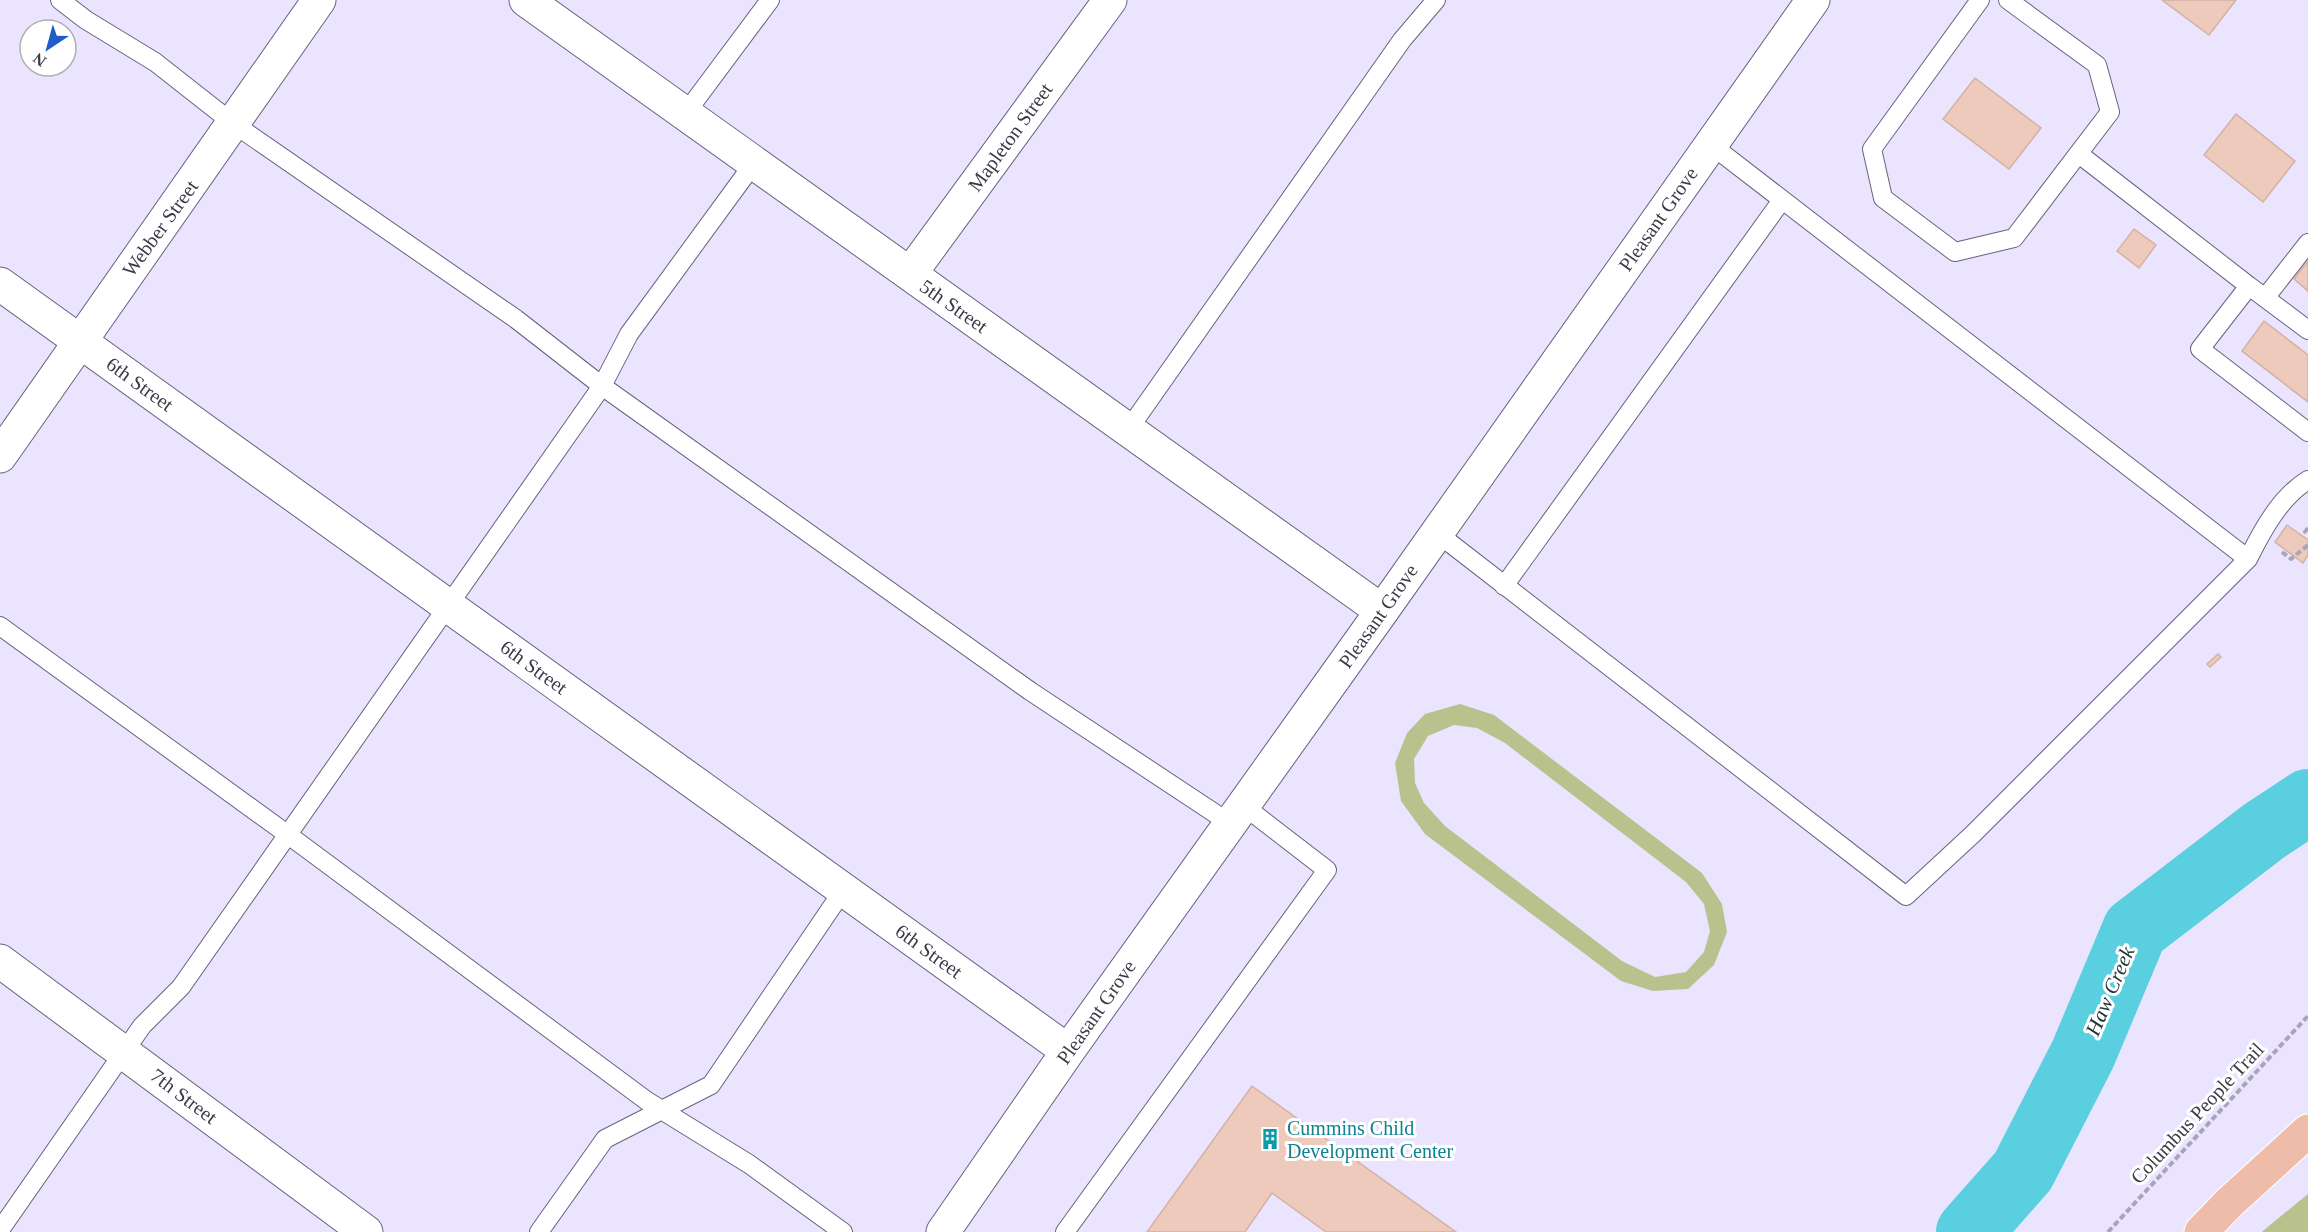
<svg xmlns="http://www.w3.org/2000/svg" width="2308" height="1232" viewBox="0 0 2308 1232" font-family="'Times New Roman',serif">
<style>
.green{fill:#b9c28d;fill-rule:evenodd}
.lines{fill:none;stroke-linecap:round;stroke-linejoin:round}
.river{stroke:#59cfdf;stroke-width:66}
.building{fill:#edcabb;stroke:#d3b1a3;stroke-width:1.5}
.lane-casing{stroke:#69627e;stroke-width:20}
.street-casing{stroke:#69627e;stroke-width:35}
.primary-casing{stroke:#fff;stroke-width:35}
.path{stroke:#aaa4ba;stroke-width:4;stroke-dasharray:6 3;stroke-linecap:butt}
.lane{stroke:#fff;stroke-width:18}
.street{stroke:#fff;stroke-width:33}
.primary{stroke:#efbca9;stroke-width:33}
.labels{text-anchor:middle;stroke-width:6;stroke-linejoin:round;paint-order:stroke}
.street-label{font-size:20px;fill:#3d3946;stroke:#fff}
.culture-label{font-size:20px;fill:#0d838f;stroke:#fff;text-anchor:start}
.water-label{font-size:21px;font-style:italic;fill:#1d3335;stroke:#fff}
</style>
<rect width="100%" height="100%" fill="#ebe4ff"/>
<path class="green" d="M1460,704L1494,715L1702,873L1722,904L1727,932L1714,965L1688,989L1653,991L1621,981L1425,834L1401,801L1395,763L1407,733L1425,714ZM1454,725L1477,728L1505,743L1686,882L1704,904L1710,931L1704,952L1686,972L1655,977L1622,961L1445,826L1424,803L1415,783L1414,759L1428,736Z
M2308,1194V1232H2262L2264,1230Z"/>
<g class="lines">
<path class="river" d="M1969,1232L2023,1171L2083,1054L2135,930L2264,831L2308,802"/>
</g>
<path class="building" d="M2162,0H2236L2209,35Z
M1975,78L2041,128L2009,169L1943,119Z
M2236,114L2295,161L2263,202L2204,155Z
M2134,229L2156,245L2139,268L2117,251Z
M2308,261V291L2294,279Z
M2264,321L2308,355V402L2242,351Z
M2287,525L2308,540V555L2303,563L2275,542Z
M2218,654L2221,657L2210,667L2207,664Z
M1252,1086L1456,1232H1326L1272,1193L1245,1232H1147Z"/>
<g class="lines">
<defs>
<path id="lane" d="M60,0L86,20L155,62L234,124L516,319L602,386L1030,691L1231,824
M1980,0L1872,149L1883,198L1955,252L2014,238L2110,112L2097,65L2008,0
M685,114L770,0
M1710,144L2248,559
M2079,154L2249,286
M2265,298L2308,243
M2308,330L2249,286L2200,349L2308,432
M1128,430L1402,40L1436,0
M1437,533L1906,896L1973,834L2248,559C2262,531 2280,497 2308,480
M1504,586L1782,200
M0,626L287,834L647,1101L749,1164L843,1232
M0,1230L142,1026L181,987L602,386L629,334L754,163
M539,1232L605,1139L711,1085L844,889
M1065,1232L1327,870L1244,806"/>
<path id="street" d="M526,0L1382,611
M910,274L1110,0
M0,284L1068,1051
M0,456L319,0
M0,961L366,1232
M943,1232L1068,1051L1382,611L1813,0"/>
<path id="primary" d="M2201,1232L2230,1202L2308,1131"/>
</defs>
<use href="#lane" class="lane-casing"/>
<use href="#street" class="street-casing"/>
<use href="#primary" class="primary-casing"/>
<path class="path" d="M2308,528L2305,532L2308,534
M2282,552L2291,559L2308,545
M2108,1232L2308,1016"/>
<use href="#lane" class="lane"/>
<use href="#street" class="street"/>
<use href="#primary" class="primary"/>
</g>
<defs>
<symbol id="building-bare" viewBox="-9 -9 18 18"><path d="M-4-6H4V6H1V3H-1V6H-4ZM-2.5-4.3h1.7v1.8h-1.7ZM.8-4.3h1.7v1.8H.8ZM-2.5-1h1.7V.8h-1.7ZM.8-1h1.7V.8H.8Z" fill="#0f9aa8" stroke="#fff" stroke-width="2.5" paint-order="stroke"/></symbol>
</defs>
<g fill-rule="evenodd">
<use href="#building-bare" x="1255" y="1124" width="30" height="30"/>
</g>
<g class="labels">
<g class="street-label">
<text transform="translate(1010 137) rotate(-54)" y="7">Mapleton Street</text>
<text transform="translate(1658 219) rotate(-55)" y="7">Pleasant Grove</text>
<text transform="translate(160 228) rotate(-54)" y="7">Webber Street</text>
<text transform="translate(954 306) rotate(35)" y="7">5th Street</text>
<text transform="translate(140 384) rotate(36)" y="7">6th Street</text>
<text transform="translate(1378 616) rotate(-55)" y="7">Pleasant Grove</text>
<text transform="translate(534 667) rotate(36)" y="7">6th Street</text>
<text transform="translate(929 951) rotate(36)" y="7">6th Street</text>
<text transform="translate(1096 1012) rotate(-55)" y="7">Pleasant Grove</text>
<text transform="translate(184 1096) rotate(37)" y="7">7th Street</text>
<text transform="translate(2197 1113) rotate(-47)" y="7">Columbus People Trail</text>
</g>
<g class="culture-label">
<text x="1287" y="1135">Cummins Child<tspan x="1287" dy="23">Development Center</tspan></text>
</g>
<g class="water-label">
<text transform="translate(2110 991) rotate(-67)" y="7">Haw Creek</text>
</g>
</g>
<g transform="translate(48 48) rotate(216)"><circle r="28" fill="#ffffff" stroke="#b1b0b5" stroke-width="1.5"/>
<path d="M0-4.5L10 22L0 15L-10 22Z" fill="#1e5cc8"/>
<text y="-9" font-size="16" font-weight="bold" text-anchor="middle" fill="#3d3946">N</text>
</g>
</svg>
